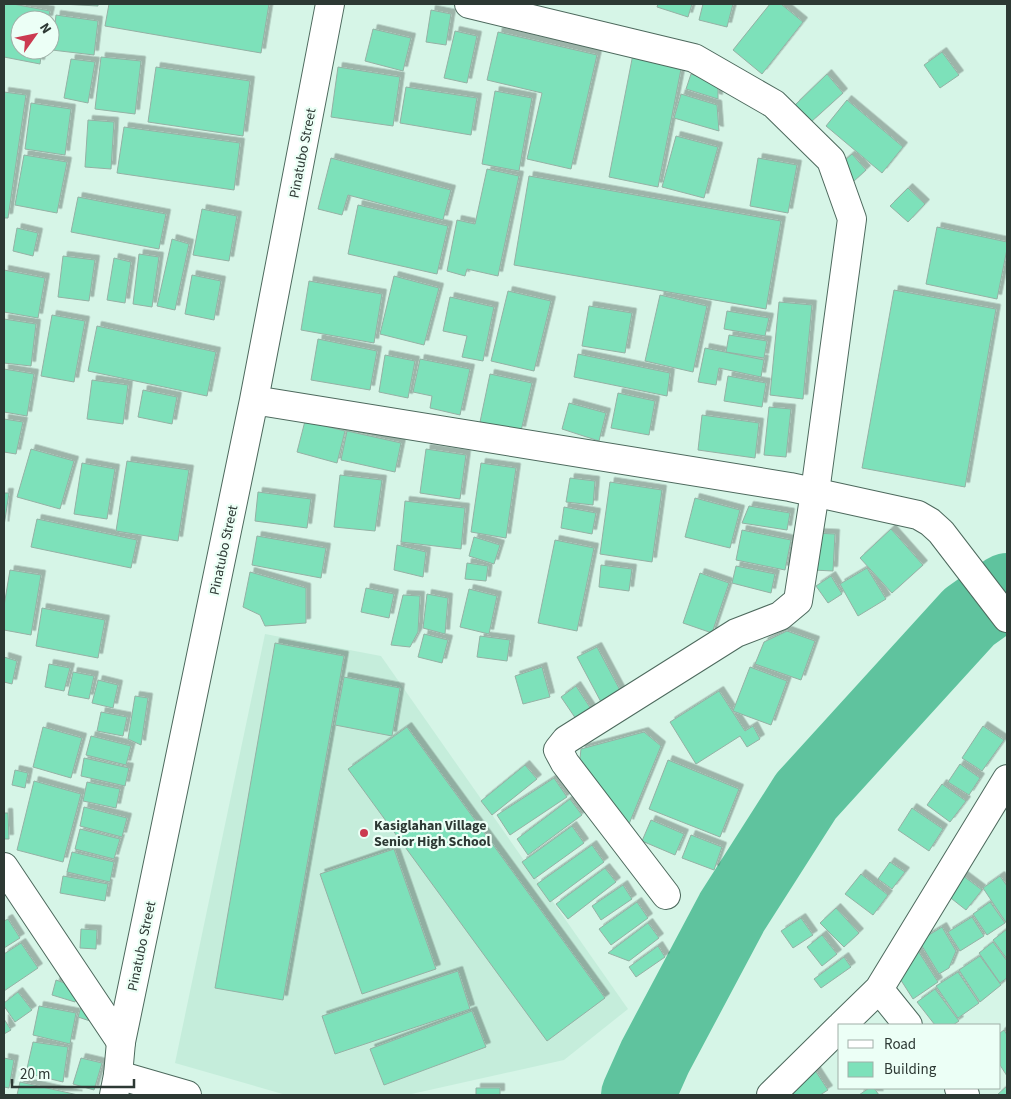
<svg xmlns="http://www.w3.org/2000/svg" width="1011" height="1099" viewBox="0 0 1011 1099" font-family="'Source Sans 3',sans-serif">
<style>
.built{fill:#c5eddb}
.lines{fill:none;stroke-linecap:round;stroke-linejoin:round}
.river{stroke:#5fc39e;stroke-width:74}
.building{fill:#7de1ba;stroke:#94b1a4;filter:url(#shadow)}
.minor-casing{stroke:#4d695d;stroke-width:30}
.tertiary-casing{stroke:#4d695d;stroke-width:30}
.minor{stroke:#fff;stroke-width:28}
.tertiary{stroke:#fff;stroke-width:28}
.poi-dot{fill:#cb3a50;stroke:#ecfff6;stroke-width:2}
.labels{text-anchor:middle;stroke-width:4.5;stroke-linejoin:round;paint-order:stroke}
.street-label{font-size:14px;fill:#2d3934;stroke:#ecfff6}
.poi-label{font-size:14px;font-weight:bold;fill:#2d3934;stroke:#ecfff6;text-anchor:start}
</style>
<defs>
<filter id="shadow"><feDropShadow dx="4.5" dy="-4.5" stdDeviation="0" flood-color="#0004"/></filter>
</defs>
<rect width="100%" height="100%" fill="#d6f5e7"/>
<path class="built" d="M265,634L381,656L628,1009L564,1060L407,1095H286L175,1063Z"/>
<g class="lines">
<path class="river" d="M638,1095L655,1057L732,912L806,796L969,617L1007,590"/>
</g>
<path class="building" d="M4,4H13L50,11L48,20H20V50H42L40,64L4,57Z
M61,4H98V6Z
M109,4H269L261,53L105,26Z
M658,4H692L688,17L657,7Z
M703,4H733L727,27L699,20Z
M770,4H781L803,22L762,74L733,50Z
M431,10L451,14L446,45L426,42Z
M56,15L98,21L94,55L52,50Z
M373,29L411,38L403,71L365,61Z
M455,31L477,36L467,83L444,78Z
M498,32L597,55L571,169L527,159L542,93L487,80Z
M942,52L959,75L940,88L924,65Z
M633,54L682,64L658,187L609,177Z
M101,57L141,61L135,114L95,109Z
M71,59L95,62L88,103L64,98Z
M156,67L250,81L243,136L148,122Z
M338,67L400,77L393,126L331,117Z
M691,74L718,83V99L686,89Z
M827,74L843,93L811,122L795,105Z
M406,87L477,98L471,135L400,123Z
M495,91L532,98L519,171L482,164Z
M4,92L26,95L8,218H4Z
M681,94L717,105L719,131L674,118Z
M847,100L903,147L882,173L826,126Z
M31,103L71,109L65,155L25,149Z
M88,120L114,122L111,169L85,167Z
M124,127L240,143L234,190L117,173Z
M676,136L718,147L704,198L662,187Z
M852,154L866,170L853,182L838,166Z
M24,155L67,162L57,213L15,205Z
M331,158L451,190L443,220L348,195L342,215L318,209Z
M758,158L797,165L788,213L750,206Z
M487,169L519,176L498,276L467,269L465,276L447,271L457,220L475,224Z
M529,176L781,221L766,309L514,265Z
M908,188L925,204L908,222L890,206Z
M78,197L166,214L159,249L71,232Z
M358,205L448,226L437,274L348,254Z
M202,209L237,216L229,261L193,255Z
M937,227L1007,242V249L997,299L926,284Z
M17,228L38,233L33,256L13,251Z
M172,239L189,244L175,310L157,306Z
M139,254L159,257L152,307L133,304Z
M63,256L95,260L89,301L58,297Z
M114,258L131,262L125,303L107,300Z
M4,270L45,278L38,318L4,312Z
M192,275L221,281L214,320L185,314Z
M394,276L439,288L424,345L380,334Z
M309,281L382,294L374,343L301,330Z
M894,290L996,309L965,487L862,468Z
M508,291L551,301L534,371L491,361Z
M660,295L707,306L693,372L645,361Z
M450,297L494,307L483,361L462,357L467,336L443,331Z
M779,302L812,305L803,399L770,395Z
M589,306L632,313L625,353L582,346Z
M727,311L769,318L765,336L724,329Z
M52,315L85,321L74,382L41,376Z
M4,319L36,324L31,366L4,363Z
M97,326L216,352L207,396L88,371Z
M729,335L767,341L764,358L726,352Z
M318,339L377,351L370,390L311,380Z
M705,348L764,360L761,377L719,368L716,385L698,382Z
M578,354L670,373L667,396L574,377Z
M385,355L415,361L408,398L379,392Z
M420,359L470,369L460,415L430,408L432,396L413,392Z
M4,369L34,374L27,416L4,412Z
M490,374L532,383L521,431L480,422Z
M728,376L766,383L762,407L724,401Z
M92,380L128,385L123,424L87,419Z
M143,390L177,397L172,424L138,417Z
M618,393L655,401L649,435L611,428Z
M569,403L606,413L599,441L562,429Z
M769,407L791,409L786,457L764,455Z
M702,415L759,423L755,458L698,450Z
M4,419L23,422L16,454L4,452Z
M305,421L345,431L337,463L297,452Z
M347,431L401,443L395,472L341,460Z
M31,449L74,461L60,509L17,497Z
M426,449L466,455L460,499L420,493Z
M127,461L189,470L178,541L116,531Z
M82,463L115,469L107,519L74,514Z
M481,463L516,468L506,538L471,532Z
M340,475L382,480L375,531L334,527Z
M570,478L595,481L593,505L566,502Z
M610,482L662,490L652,562L600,554Z
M258,492L311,499L307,528L255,521Z
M4,493H9L4,526Z
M695,498L740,510L730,548L685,537Z
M405,501L465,508L461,549L401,542Z
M749,506L790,513L787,530L742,523Z
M564,507L596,513L592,534L561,528Z
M37,519L137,540L131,568L31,547Z
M891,529L923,565L892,593L860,558Z
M742,530L791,540L785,570L736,560Z
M815,533L835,534L833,571L813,570Z
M257,536L326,548L321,578L252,565Z
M474,537L500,545L494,564L469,556Z
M555,540L594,548L577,631L538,623Z
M397,545L426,552L423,577L394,570Z
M467,563L488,566L486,581L465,579Z
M601,565L632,569L629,591L599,587Z
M736,566L775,574L771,593L732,583Z
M867,568L886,599L858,616L840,584Z
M10,570L41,575L31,635L4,630V606Z
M250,572L306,588V623L265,626L260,615L243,607Z
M700,573L729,583L712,633L683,623Z
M831,576L842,594L828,603L816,586Z
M366,588L394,594L389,618L361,612Z
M469,589L497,596L489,634L460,627Z
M427,594L448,598L445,634L423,628Z
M403,595L420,596L418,632L410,647L391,645Z
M42,608L105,620L98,658L36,646Z
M787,631L815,641L801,680L755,664L764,642Z
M424,634L448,640L442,663L418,657Z
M480,636L510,640L507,661L477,657Z
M275,643L344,656L283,1000L215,988Z
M597,647L621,692L601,702L577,657Z
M4,657L17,661L12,684L4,682Z
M49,664L70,668L64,691L45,687Z
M542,667L550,697L523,704L515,676Z
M750,667L787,681L771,725L733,711Z
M73,672L94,676L89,699L68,695Z
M344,677L400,688L392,736L335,725Z
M98,680L118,685L113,708L92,703Z
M576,686L591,709L576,719L561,697Z
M719,691L745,731L753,726L760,739L747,747L740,736L696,764L670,722Z
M135,696L148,698L141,745L128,739Z
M101,712L127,717L123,736L97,731Z
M983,726L1004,740L982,771L962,758Z
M43,727L82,738L71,778L33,767Z
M407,727L605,998L547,1041L348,769Z
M644,732L661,746L629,824L579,767L581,749Z
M91,736L131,746L126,765L86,755Z
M84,758L129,768L125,786L81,776Z
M668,760L739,789L720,837L649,809Z
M960,764L980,778L969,795L948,782Z
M525,765L537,779L492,815L481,801Z
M15,770L28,773L25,788L12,785Z
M554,778L567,797L510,835L497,815Z
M34,781L81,794L63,862L17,850Z
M87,782L120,789L116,808L83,801Z
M942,784L966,801L950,822L927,805Z
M570,799L582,815L528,855L517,839Z
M84,807L127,818L122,837L80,826Z
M912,808L943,829L929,851L898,830Z
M4,813H8L9,839H4Z
M651,820L684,834L675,855L642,841Z
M572,826L584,843L534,879L522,862Z
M80,829L120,839L114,859L75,849Z
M691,835L722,847L714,870L682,858Z
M592,845L604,862L550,902L537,884Z
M394,849L436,969L362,994L320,874Z
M72,852L114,862L110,882L67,872Z
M890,862L905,872L892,889L878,879Z
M605,868L616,882L568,919L556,904Z
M861,874L888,895L873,915L845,894Z
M962,875L982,890L966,910L947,895Z
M63,876L108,884L105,901L60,893Z
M1000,876L1007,886V924L983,888Z
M623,885L632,899L601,920L592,906Z
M637,902L648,918L611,945L599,929Z
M990,902L1005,923L987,935L973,914Z
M836,908L859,933L844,947L820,923Z
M972,917L984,936L960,951L948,932Z
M801,918L813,935L793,948L781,931Z
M8,919L20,938L4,948V921Z
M648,923L659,938L629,961L608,953Z
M942,927L956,951L949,968L939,974L919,941Z
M81,929L97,930L96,949L80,948Z
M1007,929V959L993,940Z
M822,935L837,954L822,966L807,947Z
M993,942L1007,961V978L1000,983L979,953Z
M21,943L38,968L4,991V954Z
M913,943L938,982L913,999L897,974Z
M658,946L665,957L636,977L629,967Z
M980,956L1001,985L980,1002L959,970Z
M844,957L851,967L821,988L814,979Z
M458,971L470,1009L335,1054L322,1016Z
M958,972L979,1003L958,1018L936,986Z
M56,980L79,988L75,1002L52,995Z
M935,989L959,1021L953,1025H935L917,1002Z
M18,992L32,1010L15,1022L4,1006V1003Z
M82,1003L90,1021L78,1017Z
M39,1006L76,1013L70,1044L33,1035Z
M472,1011L486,1047L384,1085L370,1049Z
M4,1019L11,1030L4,1034Z
M1004,1030L1007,1035V1076L1000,1065V1033Z
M33,1042L68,1047L63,1082L26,1073Z
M4,1058L14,1060L9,1088L4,1087Z
M81,1058L102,1063L94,1090L73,1084Z
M813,1067L828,1090L820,1095H792L785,1086Z
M20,1082L78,1095H17Z
M1007,1086V1095H997Z
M476,1088H500V1095H476Z
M869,1088H874L879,1095H859Z"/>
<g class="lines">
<defs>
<path id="minor" d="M469,4L694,58L774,104L831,160L852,219L815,492L798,601L780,616L736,633L566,740L558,750L565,763L666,895
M4,867L121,1042
M879,989L908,1025
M842,1025L879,989L1007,779
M118,1075L187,1095
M959,1088L965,1095
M771,1095L840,1027"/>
<path id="tertiary" d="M254,400L790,487L918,515L930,522L941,532L1007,618
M114,1095L118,1075L121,1042L254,400L330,4"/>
</defs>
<use href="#minor" class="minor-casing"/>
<use href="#tertiary" class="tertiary-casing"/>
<use href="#minor" class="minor"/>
<use href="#tertiary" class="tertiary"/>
</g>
<circle class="poi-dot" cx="364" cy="833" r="5"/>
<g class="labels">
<g class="street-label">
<text transform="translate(302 153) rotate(-79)" y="5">Pinatubo Street</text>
<text transform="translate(223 550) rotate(-78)" y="5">Pinatubo Street</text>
<text transform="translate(141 946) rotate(-78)" y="5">Pinatubo Street</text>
</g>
<g class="poi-label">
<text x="374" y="830">Kasiglahan Village<tspan x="374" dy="16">Senior High School</tspan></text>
</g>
</g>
<rect width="1011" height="1099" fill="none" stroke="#2d3934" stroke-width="10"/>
<rect x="838" y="1024" width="162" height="65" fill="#ecfff6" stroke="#a0b0a8"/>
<rect x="848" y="1040" width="25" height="8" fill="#ffffff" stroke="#a0b0a8"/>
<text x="884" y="1049" font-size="15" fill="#2d3934">Road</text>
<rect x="848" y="1062" width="25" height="15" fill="#7de1ba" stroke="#a0b0a8"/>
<text x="884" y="1074" font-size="15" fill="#2d3934">Building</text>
<g transform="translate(35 35) rotate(57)"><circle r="24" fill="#ecfff6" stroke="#a0b0a8"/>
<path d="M0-4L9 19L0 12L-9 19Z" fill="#cb3a50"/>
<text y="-8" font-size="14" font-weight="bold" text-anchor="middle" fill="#2d3934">N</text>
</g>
<path d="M12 1079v8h122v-8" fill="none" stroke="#2d3934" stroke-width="2.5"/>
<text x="20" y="1079" font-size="15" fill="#2d3934" stroke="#ecfff6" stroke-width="4" paint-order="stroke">20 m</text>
</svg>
